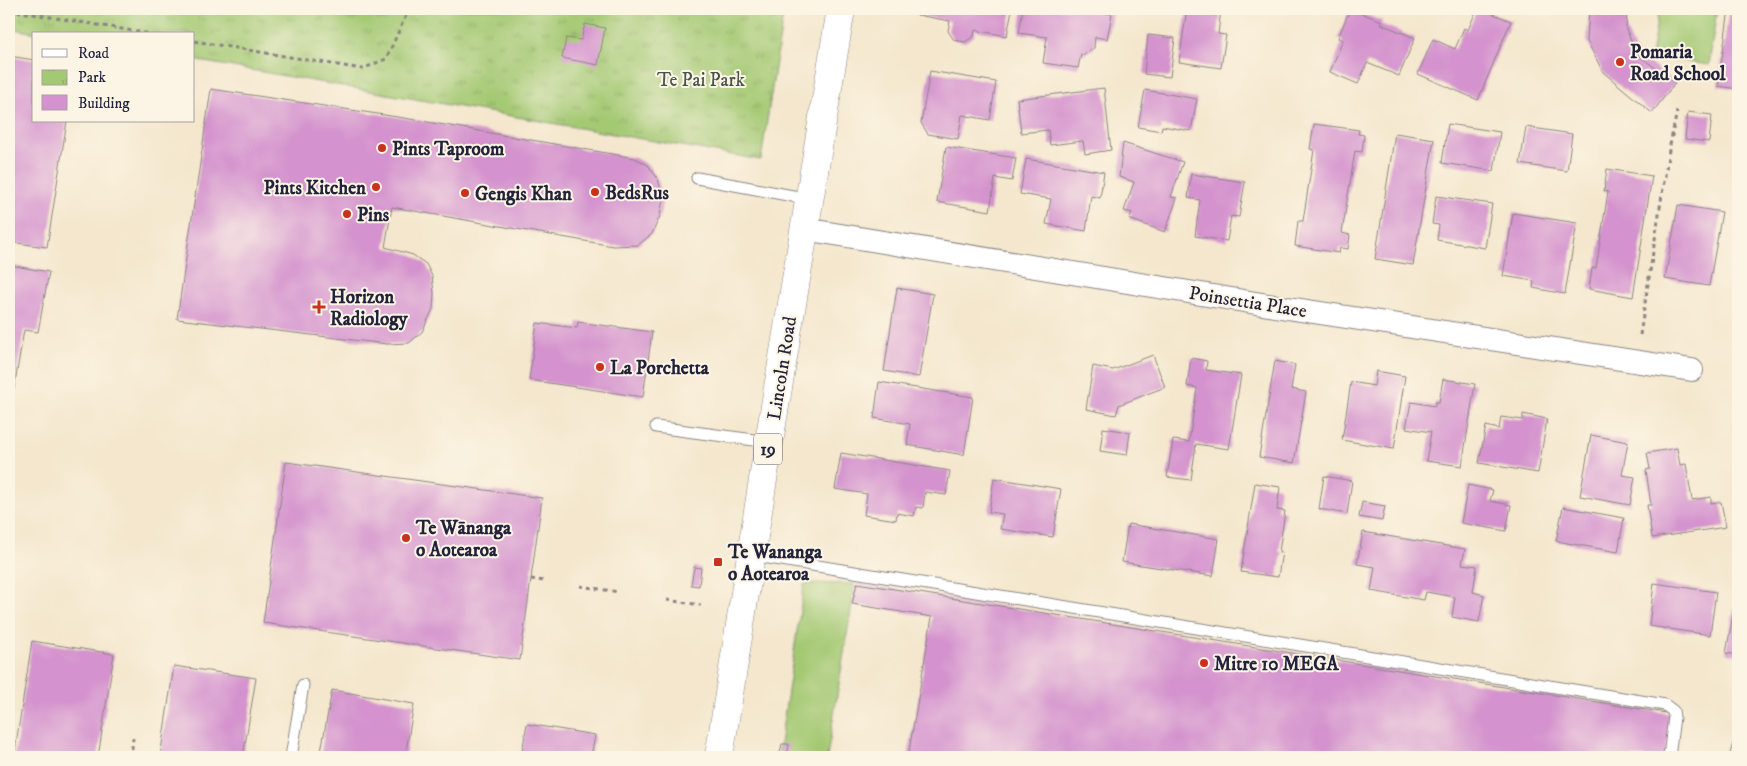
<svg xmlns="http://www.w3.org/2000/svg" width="1747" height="766" viewBox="0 0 1747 766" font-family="'IM FELL DW Pica',serif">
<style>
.green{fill:#a4c973;stroke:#637657}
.park{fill:url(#park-tufts);stroke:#637657}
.building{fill:#d493ce}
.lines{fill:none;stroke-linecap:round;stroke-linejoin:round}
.service-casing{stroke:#8b8484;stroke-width:13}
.minor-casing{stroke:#8b8484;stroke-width:24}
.primary-casing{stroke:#8b8484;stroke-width:29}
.path{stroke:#8b8484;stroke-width:3;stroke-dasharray:4 4;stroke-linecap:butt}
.service{stroke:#fff;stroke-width:11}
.minor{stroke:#fff;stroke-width:22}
.primary{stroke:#fff;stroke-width:28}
.poi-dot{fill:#c8321e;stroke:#fcf5e5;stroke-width:2}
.labels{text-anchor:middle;stroke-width:4;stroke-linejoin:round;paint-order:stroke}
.shield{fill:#fcf5e5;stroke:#63616e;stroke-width:1}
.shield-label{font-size:18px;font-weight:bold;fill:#22223b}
.poi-label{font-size:19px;font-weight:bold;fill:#22223b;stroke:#fcf5e5;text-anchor:start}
.park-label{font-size:19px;fill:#49544c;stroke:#fcf5e5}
.street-label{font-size:19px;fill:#22223b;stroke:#fcf5e5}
</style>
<defs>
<pattern id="park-tufts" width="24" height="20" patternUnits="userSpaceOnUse" patternTransform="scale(1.25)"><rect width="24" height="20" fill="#a4c973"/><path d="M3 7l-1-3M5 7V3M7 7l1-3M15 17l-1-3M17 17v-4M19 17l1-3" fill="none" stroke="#8dac64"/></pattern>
</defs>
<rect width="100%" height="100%" fill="#fcf5e5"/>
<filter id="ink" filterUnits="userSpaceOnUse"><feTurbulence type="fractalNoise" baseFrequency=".02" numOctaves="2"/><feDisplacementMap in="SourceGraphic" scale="10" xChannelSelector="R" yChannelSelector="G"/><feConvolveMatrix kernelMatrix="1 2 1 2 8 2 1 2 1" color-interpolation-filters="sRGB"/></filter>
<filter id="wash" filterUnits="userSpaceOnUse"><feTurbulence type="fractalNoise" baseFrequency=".0096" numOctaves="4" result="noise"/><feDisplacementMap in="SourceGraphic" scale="20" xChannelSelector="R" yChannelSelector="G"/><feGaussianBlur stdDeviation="1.12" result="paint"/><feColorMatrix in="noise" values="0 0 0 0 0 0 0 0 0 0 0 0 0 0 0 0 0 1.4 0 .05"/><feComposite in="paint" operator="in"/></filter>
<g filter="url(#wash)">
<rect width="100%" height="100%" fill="#f4e7cd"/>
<path class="green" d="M1659,9H1717L1709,65L1651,56Z
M808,583L854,584L852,604L827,757H778L804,585Z"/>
<path class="park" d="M9,9H784L761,160L194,60V34H42L9,28Z"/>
<g id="blocks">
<path class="building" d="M918,9H1012L1007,36L975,30L974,36L965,42L954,40L948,31L950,21L917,15Z
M1023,9H1080L1112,14L1107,39L1095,37L1094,48L1084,55L1081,54L1078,68L1043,63L1047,37L1019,33Z
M1187,9H1221L1218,34L1226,35L1221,68L1179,62Z
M1350,9L1382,21L1381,24L1415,38L1399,76L1367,63L1358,84L1330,72L1343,40L1338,38Z
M1477,9H1481L1511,21L1478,100L1418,74L1433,39L1455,49L1464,28L1468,30Z
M1589,9H1627L1626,29L1637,54L1675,83L1652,113L1603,72L1587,41Z
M1729,9H1738V89L1718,86Z
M585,24L605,28L598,65L562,58L566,38L581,40Z
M1148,35L1175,38L1170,77L1144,74Z
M9,56L34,60V121H67L47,247L9,242Z
M930,71L996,82L990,120L962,115L958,139L928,134L921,123Z
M1104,88L1111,150L1085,154L1083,141L1050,145L1048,130L1021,133L1017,99Z
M211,89L404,118L635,158L648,165L658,179L663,199L660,216L652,234L638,245L613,246L392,207L385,247L413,255L426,264L432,276L434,293L433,309L422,332L409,343L387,344L177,319Z
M1145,90L1197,99L1191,131L1162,126L1161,131L1138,127Z
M1688,112L1712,115L1709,142L1685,139Z
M1314,124L1359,130L1358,134L1364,135L1362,152L1355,151L1342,233L1350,235L1348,249L1340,248L1339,253L1295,246L1298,221H1303L1314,150L1310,149Z
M1448,124L1500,132L1494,171L1442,163Z
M1526,127L1572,134L1567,171L1520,164Z
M1395,133L1434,139L1413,265L1375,259Z
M1123,143L1183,162L1171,197L1177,198L1165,232L1129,219L1132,213L1124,211L1134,182L1119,177Z
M946,147L1016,158L1012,181L995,178L990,211L937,202Z
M1026,159L1104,172L1100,198L1091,196L1086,231L1046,224L1051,199L1020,194Z
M1607,169L1652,176L1633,297L1589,289L1592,268H1596L1608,192L1604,191Z
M1191,174L1245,182L1239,217L1231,216L1227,241L1195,236L1200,200L1188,198Z
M1436,196L1492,204L1485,248L1437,240L1439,225L1432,224Z
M1678,205L1722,212L1709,286L1665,279Z
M1513,213L1577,223L1565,294L1533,288L1534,281L1503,276Z
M9,265L49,272L38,332L24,330L10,412Z
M897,288L933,294L919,377L884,371Z
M578,322L652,332L643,397L529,380L537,323L577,328Z
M1153,355L1165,387L1119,405L1116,415L1086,409L1093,366L1113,370Z
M1191,358L1207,361L1206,370L1241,375L1229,449L1196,444L1191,480L1167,477L1173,440L1189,442L1197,388L1187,386Z
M1275,361L1295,365L1291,389L1306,392L1294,463L1259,457Z
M1376,371L1405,376L1394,449L1342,440L1351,382L1374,386Z
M1443,379L1475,384L1462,466L1426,461L1431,432L1406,428L1411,402L1435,406V402H1439Z
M879,382L973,397L964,455L907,445L910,424L874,418Z
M1523,414L1547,419L1538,473L1479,463L1486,426L1499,429L1501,417L1523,420Z
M1103,428L1130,432L1127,455L1100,451Z
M1591,435L1628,442L1622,475L1635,477L1630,505L1580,496Z
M1677,448L1680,465L1686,464L1692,500L1711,497V503L1721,502L1726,527L1652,538L1647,505H1651L1646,470L1650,469L1647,453Z
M841,453L950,471L946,495L925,492L923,508L916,507L914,516L897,513L896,520L864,515L867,494L835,489Z
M286,462L542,498L520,660L263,623Z
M1324,476L1352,481L1347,514L1319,509Z
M994,478L1061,489L1053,537L1000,529L1003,514L989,512Z
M1255,483L1280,487L1277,510L1285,511L1279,552H1282L1278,577L1241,572Z
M1468,485L1493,490L1490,501L1511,505L1506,531L1461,523Z
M1362,502L1385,506L1382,521L1359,517Z
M1563,507L1624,518L1618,552L1556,541Z
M1128,524L1219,539L1213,576L1122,562Z
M1363,532L1465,549L1462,564L1477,566L1473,592L1484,595L1479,622L1452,617L1455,597L1426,592L1424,600L1371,591L1375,567L1357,564Z
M694,567L701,568L699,586L691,585Z
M857,583L1672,714L1665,757H908L932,617L852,604Z
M1654,583L1716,592L1710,635L1649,626Z
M1737,592H1738V655L1726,653Z
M32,641L114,654L98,757H14Z
M174,666L256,678L243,757H160Z
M332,690L414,704L405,757H320Z
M527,724L595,735L591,757H521Z
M1738,726V757H1729Z
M782,744H789L787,757H779Z"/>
</g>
</g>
<g filter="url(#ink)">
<use href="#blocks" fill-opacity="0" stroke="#8b8484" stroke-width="1"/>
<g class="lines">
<defs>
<path id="service" d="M697,178L809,199
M656,427L769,442
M751,555L1665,705L1673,711L1674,717L1669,757
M291,757L303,685"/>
<path id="minor" d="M804,229L1262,304L1692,370"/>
<path id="primary" d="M719,757L769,442L841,9"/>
</defs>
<use href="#service" class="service-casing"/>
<use href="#minor" class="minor-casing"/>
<use href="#primary" class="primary-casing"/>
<path class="path" d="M9,10L151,34
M194,41L362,69L386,59L409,9
M1640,335L1669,150L1677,111
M531,579L544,581
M580,586L619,592
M667,600L701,605
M131,757L133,738"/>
<use href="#service" class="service"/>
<use href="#minor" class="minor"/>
<use href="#primary" class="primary"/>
</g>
</g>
<g class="poi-dot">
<circle cx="1620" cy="62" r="5"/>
<circle cx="382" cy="148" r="5"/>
<circle cx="376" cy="187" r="5"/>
<circle cx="595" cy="192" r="5"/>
<circle cx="465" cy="193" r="5"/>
<circle cx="347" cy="214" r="5"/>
<path d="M316.5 299.5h5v5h5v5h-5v5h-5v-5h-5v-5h5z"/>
<circle cx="600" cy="367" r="5"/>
<circle cx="406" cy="538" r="5"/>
<rect x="713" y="557" width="10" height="10" rx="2.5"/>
<circle cx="1204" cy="663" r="5"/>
</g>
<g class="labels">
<rect class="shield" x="754" y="433.5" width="28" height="31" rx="4"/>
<g class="shield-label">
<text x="768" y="455">19</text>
</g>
<g class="poi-label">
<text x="1630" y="58">Pomaria<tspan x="1630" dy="22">Road School</tspan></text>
<text x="392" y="155">Pints Taproom</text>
<text x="366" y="194" text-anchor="end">Pints Kitchen</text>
<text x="605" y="199">BedsRus</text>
<text x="475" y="200">Gengis Khan</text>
<text x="357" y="221">Pins</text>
<text x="330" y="303">Horizon<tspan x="330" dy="22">Radiology</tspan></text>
<text x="610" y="374">La Porchetta</text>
<text x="416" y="534">Te Wānanga<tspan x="416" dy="22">o Aotearoa</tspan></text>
<text x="728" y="558">Te Wananga<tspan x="728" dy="22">o Aotearoa</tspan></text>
<text x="1214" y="670">Mitre 10 MEGA</text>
</g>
<g class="park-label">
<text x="701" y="86">Te Pai Park</text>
</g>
<g class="street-label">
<text transform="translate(1248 301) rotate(9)" y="7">Poinsettia Place</text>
<text transform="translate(781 368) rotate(-81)" y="7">Lincoln Road</text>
</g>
</g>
<rect width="1747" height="766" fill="none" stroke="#fcf5e5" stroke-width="30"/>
<rect x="32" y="32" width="162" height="90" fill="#fcf5e5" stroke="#a5a1a1"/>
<rect x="42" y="49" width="25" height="8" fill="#ffffff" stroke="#a5a1a1"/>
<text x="78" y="58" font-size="15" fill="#22223b">Road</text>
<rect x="42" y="70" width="25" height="15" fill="url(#park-tufts)" stroke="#a5a1a1"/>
<text x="78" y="82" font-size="15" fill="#22223b">Park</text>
<rect x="42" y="95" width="25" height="15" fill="#d493ce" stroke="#a5a1a1"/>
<text x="78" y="108" font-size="15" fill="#22223b">Building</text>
</svg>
